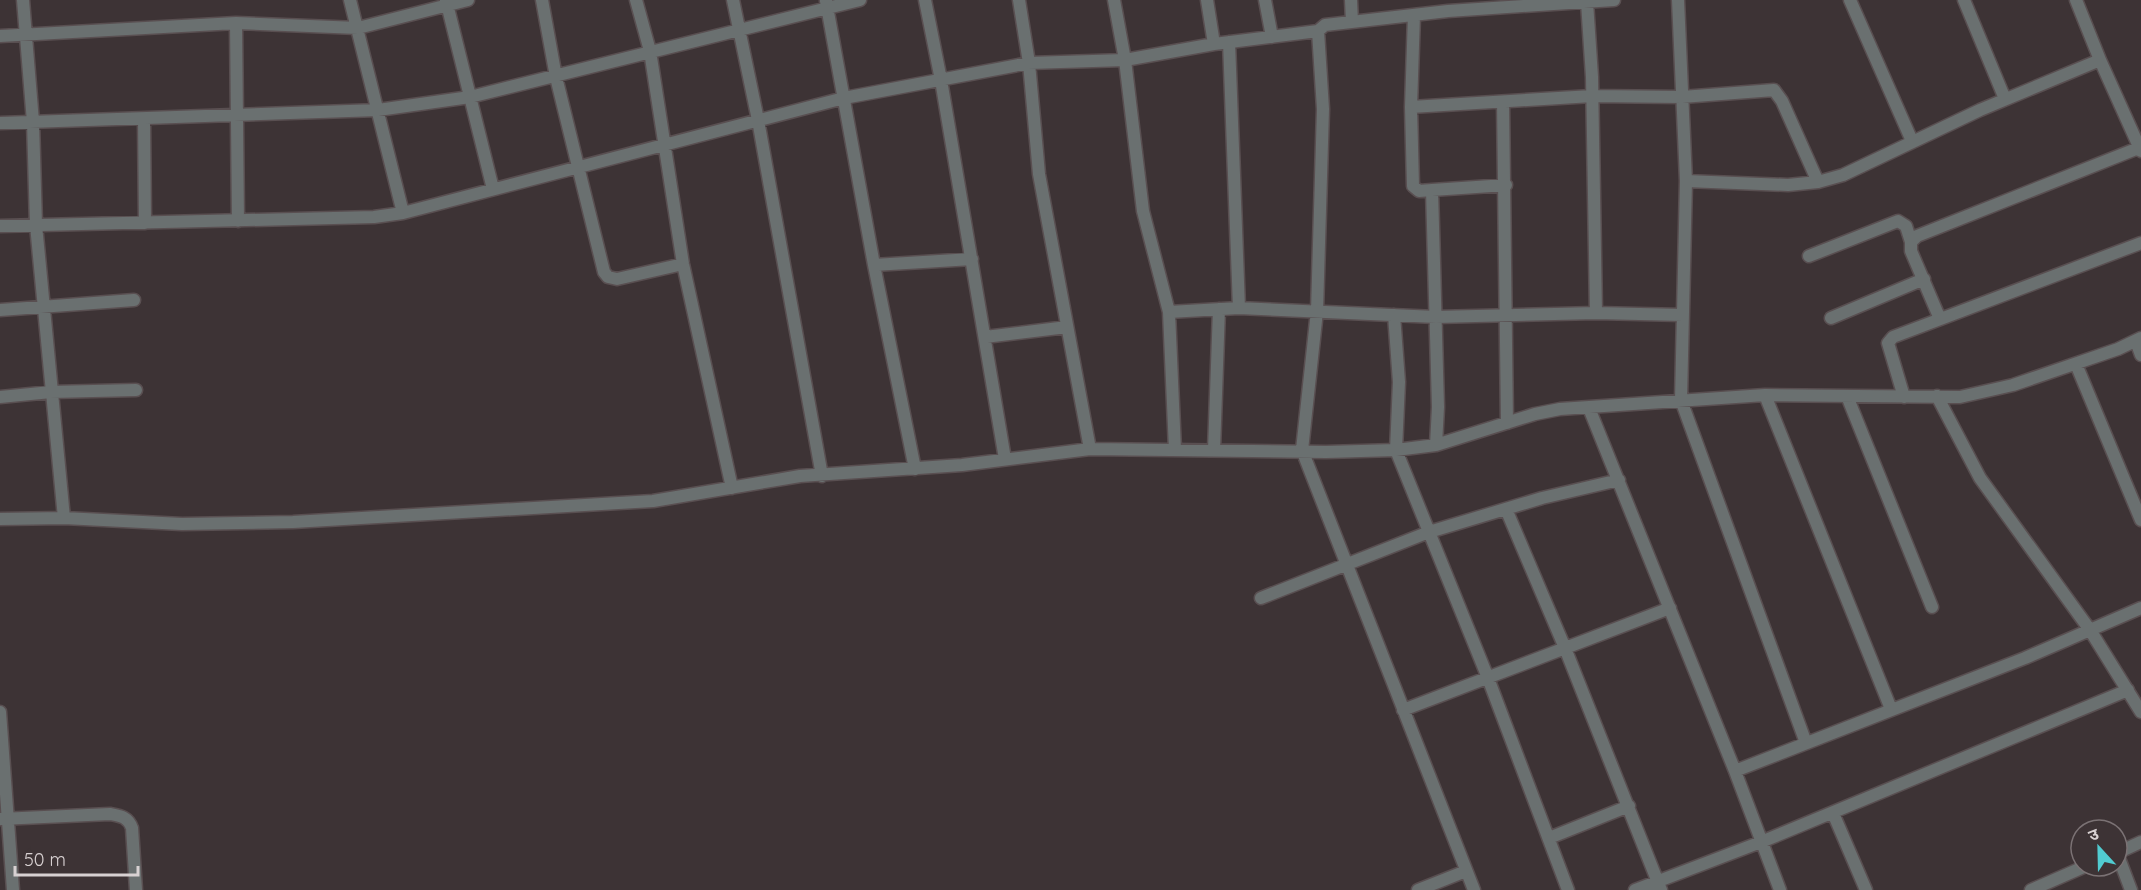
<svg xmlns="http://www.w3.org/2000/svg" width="2141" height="890" viewBox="0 0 2141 890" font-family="Quicksand,'Noto Sans Devanagari',sans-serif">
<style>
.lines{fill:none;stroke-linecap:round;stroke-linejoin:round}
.minor-casing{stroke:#594f51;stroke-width:15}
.minor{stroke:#6a7070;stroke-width:12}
</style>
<rect width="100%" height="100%" fill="#3d3335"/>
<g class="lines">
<defs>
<path id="minor" d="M23,0L33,122L36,225L64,518
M350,0L403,213
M446,0L493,189
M542,0L556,77L604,272L608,277L617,279L683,264
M636,0L650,51L683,264L732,488
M733,0L758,120L822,476
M925,0L941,80L1005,459
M1019,0L1029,63L1039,174L1090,449
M1114,0L1125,60L1214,44L1318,31L1325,25L1448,11L1614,0
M1207,0L1214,44
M1265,0L1272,37
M1351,0L1352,22
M1678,0L1686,181L1681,400L1806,743
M1850,0L1912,141
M1964,0L2005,99
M2076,0L2100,60L2141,151
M826,1L874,265L915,469
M1587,2L1592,77L1596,313
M1414,15L1411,107L1413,186L1419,191L1432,190L1438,407L1436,445
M236,23L238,221
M1318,31L1323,109L1317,311L1302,450L1474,890
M0,36L236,23L358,28L468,0
M1229,42L1239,308
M1503,102L1507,423
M1411,107L1592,96L1682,97L1774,90L1782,101L1818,182
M144,119L145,223
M0,123L378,110L470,97L860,0
M1686,181L1788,185L1818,182L1843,175L1980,110L2100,60
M1432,190L1506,185
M0,226L374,217L403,213L844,98L1029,63L1125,60L1143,211L1169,312L1175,450
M1809,256L1898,221L1906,226L1911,242
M874,265L972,259
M0,310L134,300
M1169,312L1239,308L1436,317L1596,313L1683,315
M1394,315L1399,382L1396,450L1488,678L1568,890
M1831,318L1924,279
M1940,319L1911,251V242L1917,236L2141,147
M985,337L1067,327
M2136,341L2141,355
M2076,364L2141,520
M1765,395L1891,709
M1847,396L1932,607
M1937,396L1980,478L2090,630L2141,712
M0,397L51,392L136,390
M1904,397L1888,343L1893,337L2141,243
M1589,408L1735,771L1780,890
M1214,450L1219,309
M1506,509L1565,648L1661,890
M0,519L64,518L182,524L293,522L653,501L800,476L962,465L1090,449L1326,452L1396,450L1436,445L1535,414L1560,409L1765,395L1960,397L2013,385L2118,349L2141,338
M1261,598L1429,532L1542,498L1619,480
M1403,710L1670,608
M0,712L13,890
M1735,771L2025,658L2141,608
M1833,813L1866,890
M0,819L110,814C121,816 128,817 132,828L136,890
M1549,838L1629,806
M2117,853L2131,890
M2117,853L2141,842
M1418,890L1466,871
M1635,890L1761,842L2128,690
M2031,890L2086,866"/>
</defs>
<use href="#minor" class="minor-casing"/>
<use href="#minor" class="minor"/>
</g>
<g transform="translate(2099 848) rotate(338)"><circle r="28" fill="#3d3335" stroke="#7b7274" stroke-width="1.5"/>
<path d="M0-4.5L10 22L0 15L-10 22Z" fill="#51ccd1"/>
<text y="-9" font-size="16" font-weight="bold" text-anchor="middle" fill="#d8d1d2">उ</text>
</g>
<path d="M15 866v9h123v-9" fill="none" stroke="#d8d1d2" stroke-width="3"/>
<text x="24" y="866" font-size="18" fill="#d8d1d2" stroke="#3d3335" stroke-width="4.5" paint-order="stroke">50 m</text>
</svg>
